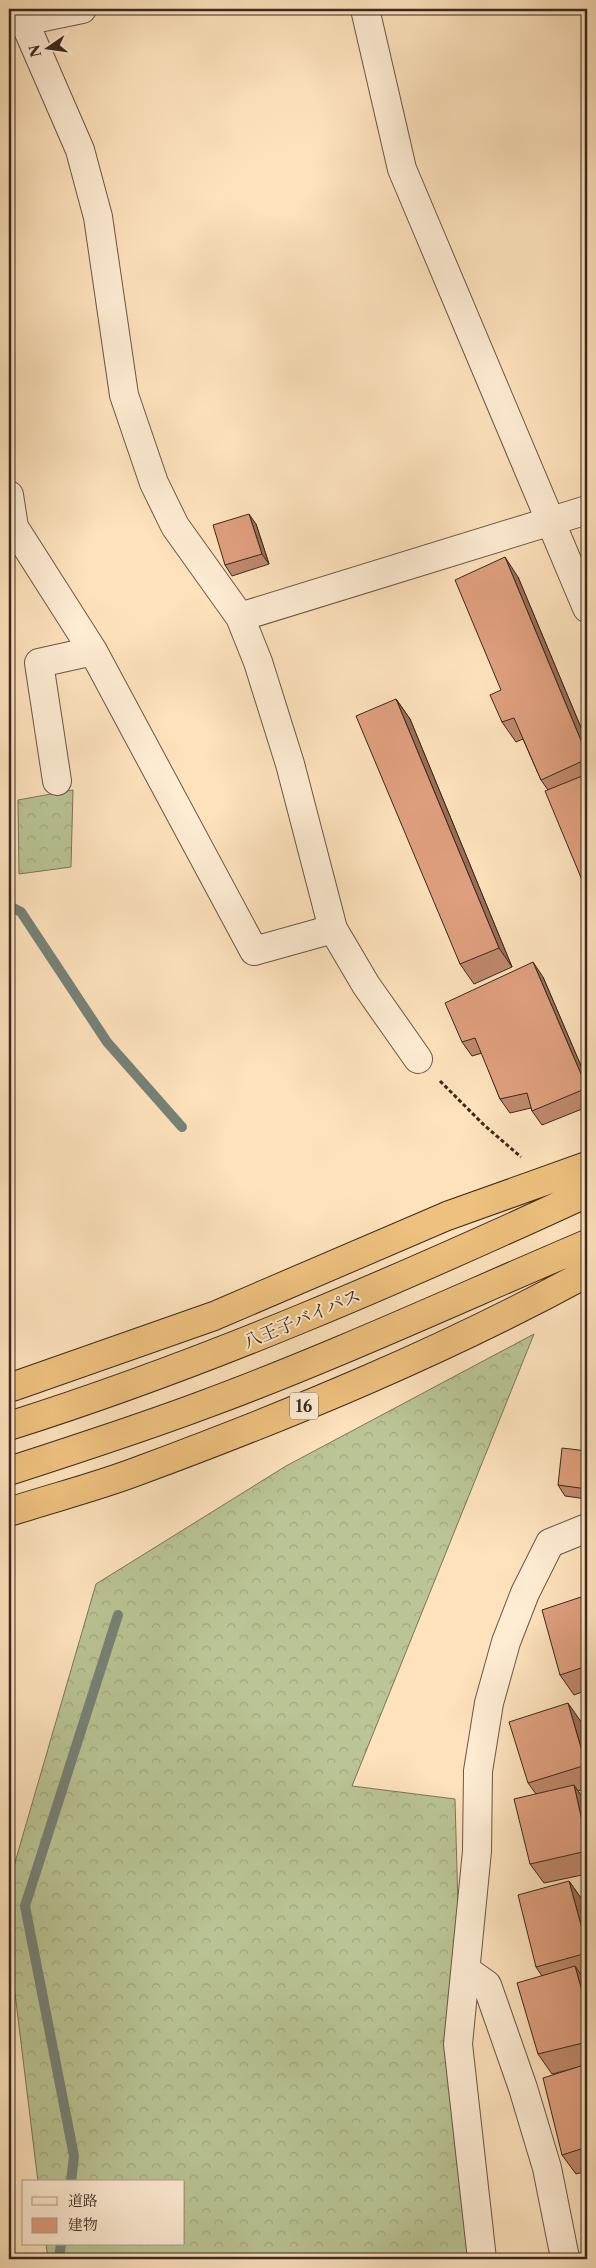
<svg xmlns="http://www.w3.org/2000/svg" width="596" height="2268" viewBox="0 0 596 2268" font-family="'Libre Caslon Text','Noto Serif JP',serif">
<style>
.forest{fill:url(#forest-crowns);stroke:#7a7659}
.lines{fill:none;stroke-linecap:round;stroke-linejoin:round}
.stream{stroke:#768277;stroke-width:10}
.street-casing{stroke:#6a5746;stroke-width:30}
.highway-casing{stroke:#39291e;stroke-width:30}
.path{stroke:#39291e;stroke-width:3;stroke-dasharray:4 2.5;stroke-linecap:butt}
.street{stroke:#feecd3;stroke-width:28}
.highway{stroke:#eec17e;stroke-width:28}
.wall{fill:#c0896c;stroke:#39291e}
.shaded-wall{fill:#9c6f58;stroke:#39291e}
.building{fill:#df9f7e;stroke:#39291e}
.labels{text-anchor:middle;stroke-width:4;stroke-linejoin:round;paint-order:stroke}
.shield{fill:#feecd3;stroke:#746454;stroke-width:1}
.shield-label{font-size:16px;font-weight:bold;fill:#39291e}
.street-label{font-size:18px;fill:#39291e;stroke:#feecd3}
</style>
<defs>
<pattern id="forest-crowns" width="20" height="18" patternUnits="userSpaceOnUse" patternTransform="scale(1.25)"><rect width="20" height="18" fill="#bac494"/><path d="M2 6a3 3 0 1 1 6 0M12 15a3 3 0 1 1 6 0" fill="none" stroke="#a1a87f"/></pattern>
</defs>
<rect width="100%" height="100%" fill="#fde2bc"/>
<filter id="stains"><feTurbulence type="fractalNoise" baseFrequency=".004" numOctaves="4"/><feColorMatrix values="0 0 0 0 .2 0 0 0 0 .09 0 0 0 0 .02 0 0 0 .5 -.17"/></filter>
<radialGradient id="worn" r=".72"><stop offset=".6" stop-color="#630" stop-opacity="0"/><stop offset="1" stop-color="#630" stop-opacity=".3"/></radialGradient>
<path class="forest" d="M73,790L71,867L19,874L18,800Z
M534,1334L352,1786L455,1799L465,2158L470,2259H48L46,2244H184V2182H38L9,1944V1883L96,1584L286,1466Z"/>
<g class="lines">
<path class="stream" d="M9,906L21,912L107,1042L182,1127
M71,2182L74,2156L25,1906L118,1615
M59,2259L61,2244"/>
<defs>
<path id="street" d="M82,9L24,21L80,150L98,217L124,395L154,483L175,526L240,617L258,662L290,764L333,929L366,985L418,1059
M365,9L402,169L587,608
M9,495L14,527L93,651L254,951L333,929
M240,617L587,510
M57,781L39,663L93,651
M466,1970L487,1985L523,2088L547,2168L565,2258
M482,2259L458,2044L477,1851L478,1771L489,1703L506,1642L525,1593L550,1543L587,1528"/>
<path id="highway" d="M9,1388L214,1316L447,1216L587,1166
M9,1426C208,1363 398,1280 587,1193
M9,1471C74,1450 139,1429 203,1405C333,1357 460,1298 587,1244
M9,1512C52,1498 96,1487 138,1471C292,1414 444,1351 587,1273"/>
</defs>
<use href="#street" class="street-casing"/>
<use href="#highway" class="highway-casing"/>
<path class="path" d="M440,1081L484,1125L521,1157"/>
<use href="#street" class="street"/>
<use href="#highway" class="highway"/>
</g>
<path class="wall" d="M256,524L269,564L232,576L225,565Z
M518,577L587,742V892L548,790L541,780L523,739L516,742L502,722Z
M396,699L410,719L512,967L474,984L460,964Z
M543,977L587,1080V1107L542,1125L532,1111L531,1108L510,1113L500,1099L482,1053L472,1056L462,1042Z
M587,1451V1499L565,1496L558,1485Z
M587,1595V1690L574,1695L560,1675Z
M582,1723L587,1742V1788L578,1791L587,1804V1874L544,1883L530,1864L536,1794L528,1783Z
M569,1881L583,1901L587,1917V1976L583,1978L587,1983V2171L576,2174L562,2155L576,2068L552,2074L538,2054L542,1976L536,1967Z"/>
<path class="shaded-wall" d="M249,514L256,524L269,564L262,554Z
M505,557L518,577L587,742V755Z
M396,699L410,719L512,967L499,948Z
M533,962L543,977L587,1080V1088Z
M568,1703L582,1723L587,1742V1767L586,1765Z
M574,1785L587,1804V1843Z
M569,1881L583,1901L587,1917V1947Z
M575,1966L587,1983V2009Z"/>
<path class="building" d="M249,514L262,554L225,565L213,525Z
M505,557L587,755V759L541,780L514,718L502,722L490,695L501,690L455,580Z
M396,699L499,948L460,964L356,716Z
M587,774V892L545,791Z
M587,909V922L582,911Z
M533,962L587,1088L532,1111L527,1093L500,1099L475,1038L462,1042L445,1003Z
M562,1448L587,1451V1489L558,1485Z
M587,1595V1666L560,1675L542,1610Z
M568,1703L586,1765L528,1783L509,1722Z
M574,1785L587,1843V1851L530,1864L514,1799Z
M569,1881L587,1947V1953L536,1967L518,1895Z
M575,1966L587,2009V2042L538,2054L517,1983Z
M587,2064V2147L562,2155L543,2078Z"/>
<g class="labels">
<rect class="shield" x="290" y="1392.5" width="28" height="27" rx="4"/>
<g class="shield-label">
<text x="304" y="1412">16</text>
</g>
<g class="street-label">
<text transform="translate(302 1319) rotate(-23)" y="6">八王子バイパス</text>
</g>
</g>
<rect width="596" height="2268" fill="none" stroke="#fde2bc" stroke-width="30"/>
<rect x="10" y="10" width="576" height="2248" fill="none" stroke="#39291e" stroke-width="2.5"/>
<rect x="15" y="15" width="566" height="2238" fill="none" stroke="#39291e"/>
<rect x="22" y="2180" width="162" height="65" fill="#feecd3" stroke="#af9e8b"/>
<rect x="32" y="2197" width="25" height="8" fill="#feecd3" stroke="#af9e8b"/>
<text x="68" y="2206" font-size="15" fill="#39291e">道路</text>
<rect x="32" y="2218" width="25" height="15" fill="#df9f7e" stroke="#af9e8b"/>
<text x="68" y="2230" font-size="15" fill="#39291e">建物</text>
<g transform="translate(48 48) rotate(257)" stroke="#feecd3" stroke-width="4" paint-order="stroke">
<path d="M0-4L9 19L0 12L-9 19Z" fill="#39291e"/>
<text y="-8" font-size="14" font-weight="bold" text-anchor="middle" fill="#39291e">N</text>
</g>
<rect width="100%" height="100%" filter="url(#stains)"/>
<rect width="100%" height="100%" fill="url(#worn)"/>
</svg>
